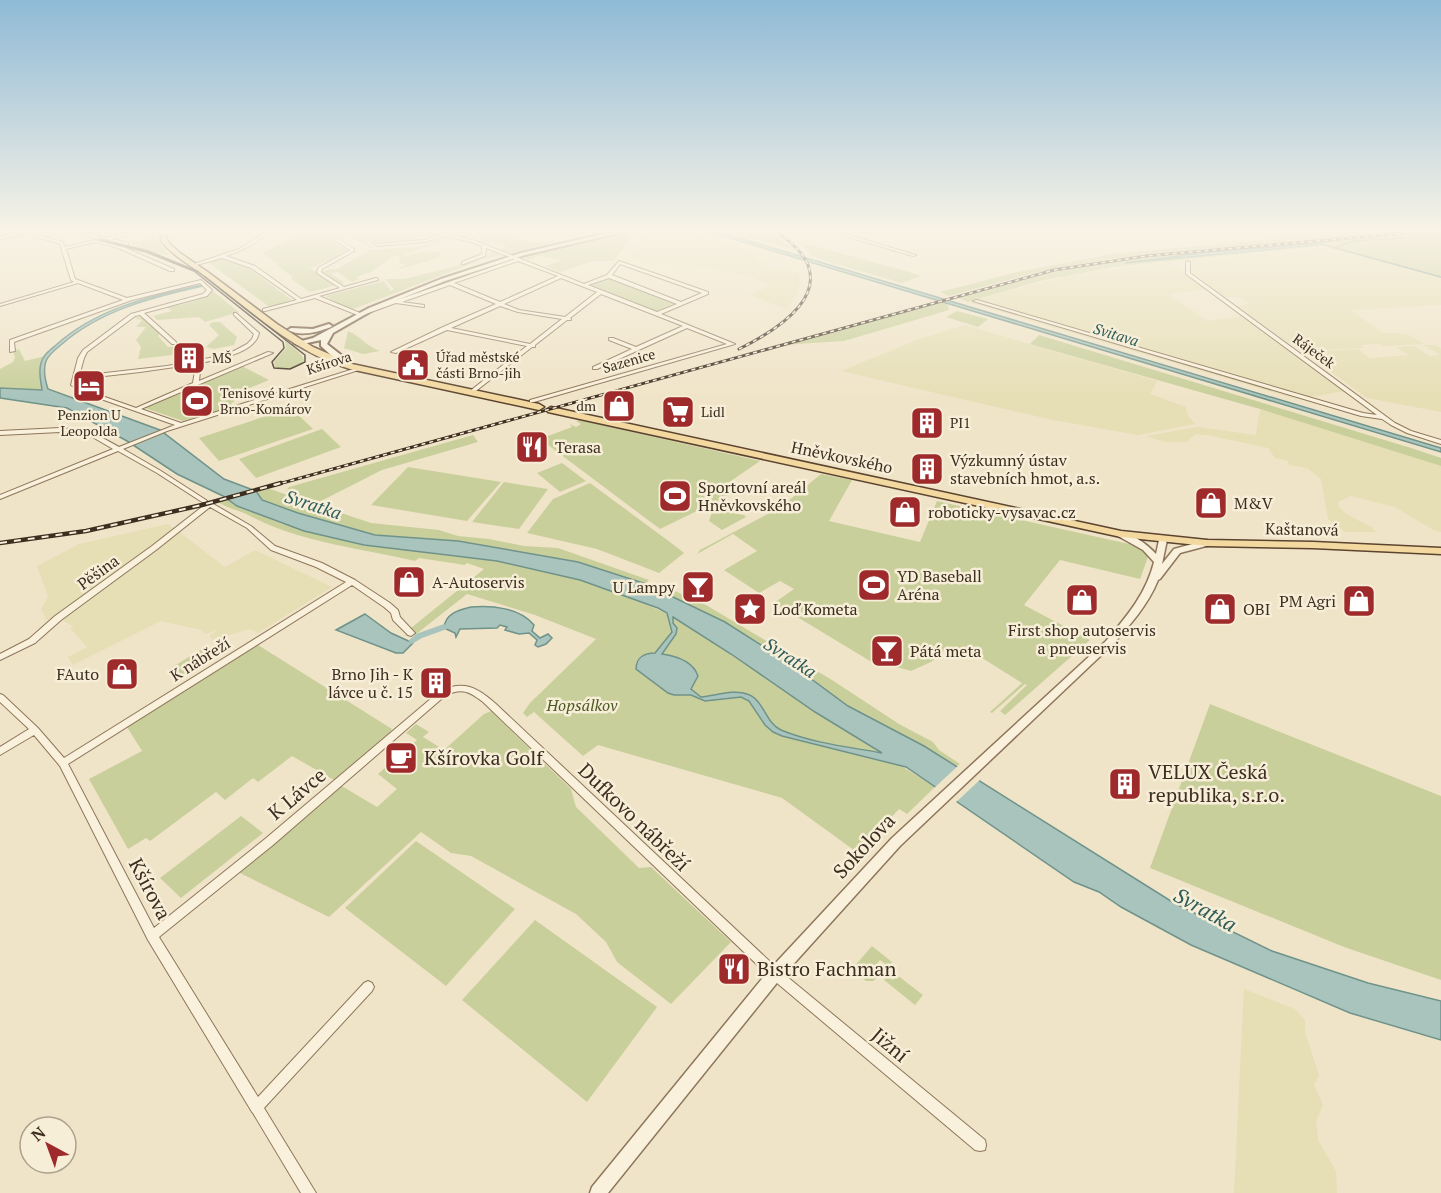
<svg xmlns="http://www.w3.org/2000/svg" width="1441" height="1193" viewBox="0 0 1441 1193" font-family="'PT Serif',serif">
<style>
.farmland{fill:#e6deb5}
.green{fill:#c9cf9b;fill-rule:evenodd}
.water{fill:#a9c4bc;stroke:#6f938a;stroke-width:1.5;fill-rule:evenodd}
.pier{fill:#f0e4c8}
.lines{fill:none;stroke-linecap:round;stroke-linejoin:round}
.stream{stroke:#6f938a;stroke-width:1.5}
.canal{fill:#a9c4bc;fill-rule:evenodd}
.minor-casing{stroke:#8d765c;stroke-width:2}
.tertiary-casing{stroke:#8d765c;stroke-width:3}
.secondary-casing{stroke:#6f573f;stroke-width:4}
.primary-casing{stroke:#5b4430;stroke-width:3}
.minor{fill:#faf1dc;fill-rule:evenodd}
.tertiary{fill:#faf1dc;fill-rule:evenodd}
.secondary{fill:#faf1dc;fill-rule:evenodd}
.primary{fill:#f3d9a0;fill-rule:evenodd}
.tram{stroke:#3d2e20;stroke-width:1.5}
.rail-far1-casing{stroke:#3d2e20;stroke-width:3}
.rail-casing{stroke:#3d2e20;stroke-width:4.5}
.rail-far1{stroke:#f7eed8;stroke-width:1.5;stroke-dasharray:4;stroke-linecap:butt}
.rail{stroke:#f7eed8;stroke-width:2;stroke-dasharray:7;stroke-linecap:butt}
.labels{text-anchor:middle;stroke-width:5;stroke-linejoin:round;paint-order:stroke}
.far-street-label{font-size:14px;fill:#3d2e20;stroke:#f7eed8}
.far-poi-label{font-size:14px;fill:#3d2e20;stroke:#f7eed8;text-anchor:start}
.far-water-label{font-size:15px;font-style:italic;fill:#2f5d5a;stroke:#f7eed8}
.poi-label{font-size:16px;fill:#3d2e20;stroke:#f7eed8;text-anchor:start}
.street-label{font-size:16px;fill:#3d2e20;stroke:#f7eed8}
.park-label{font-size:16px;font-style:italic;fill:#4d5a26;stroke:#f7eed8}
.water-label{font-size:18px;font-style:italic;fill:#2f5d5a;stroke:#f7eed8}
.near-poi-label{font-size:20px;fill:#3d2e20;stroke:#f7eed8;text-anchor:start}
.near-street-label{font-size:20px;fill:#3d2e20;stroke:#f7eed8}
.near-water-label{font-size:21px;font-style:italic;fill:#2f5d5a;stroke:#f7eed8}
</style>
<rect width="100%" height="100%" fill="#f0e4c8"/>
<path class="farmland" d="M686,231L765,253L755,258L775,270L799,272L800,282L797,295L786,309L749,295L771,285L746,275L689,265L643,264L630,257L640,239L647,232Z
M1326,247L1441,278V305L1350,310L1383,333H1398L1409,335L1424,344L1383,346L1380,344L1361,345L1364,348L1300,351L1238,306L1249,304L1238,297H1224L1191,270V260Z
M1169,262L1209,289L1169,294L1207,321L1243,316L1346,391L1296,399L967,302L1077,273Z
M965,325L1157,381L1150,394L1186,407L1187,414L1195,424L1138,435L1053,420L841,371L914,341Z
M1424,345H1435L1441,348V412L1367,398L1304,352L1358,349L1369,358L1408,355L1396,347L1414,346L1430,356L1440,355Z
M1260,409L1441,466V532L1435,531L1395,507L1351,496L1338,502L1339,507L1346,514L1373,528L1376,532H1345L1328,519L1321,479L1307,468L1289,465L1288,461L1275,458L1268,448L1212,436L1196,434L1186,442H1165L1146,436L1198,427L1256,435Z
M168,524L175,529L56,617L46,620L41,609L48,597L37,566L79,544Z
M178,531L225,567L255,550L332,587L258,633L250,629L213,640L209,636L218,630L205,634L201,630L161,621L73,665L68,657L87,647L70,628L73,626L60,619L129,568L133,569L137,565L135,564Z
M1244,989L1295,1009L1305,1020V1032L1319,1075L1314,1085L1323,1105L1316,1121L1318,1140L1336,1171L1337,1193H1234Z"/>
<path class="green" d="M464,231H511L508,234H511L510,238L542,244V243L554,241V242L506,254L499,251L507,247L490,241L482,244L479,242L488,236Z
M636,231L614,261H593L560,272L545,266L561,260L539,256L529,260L524,257L541,251Z
M730,231H769L792,249Z
M1357,231H1404L1108,259L1034,273L949,296L940,292L1017,272L1112,254Z
M343,232L418,231L423,232C408,248 388,239 371,243L352,233L374,247L378,246L371,248Z
M1441,232V278L1323,246L1113,267L1044,280L967,302L957,297L1039,275L1112,261L1373,236ZM1317,243L1321,244L1127,262Z
M322,236L348,250L333,259L310,268L318,273L331,269H337L370,250L425,246L424,242H429L428,246L434,241L449,240L405,254L404,256L425,251L439,252L441,257L400,269L398,268L406,265L399,263L401,258L395,255L371,272L356,277L359,279L352,282L337,272L331,274L345,283L310,292L293,280L291,279L293,277L276,265L278,264L262,253L290,239Z
M155,238L170,256L153,252L192,268L187,269L153,255L126,247L133,246L131,242Z
M799,242L906,271L921,276L902,283L826,261L811,255Z
M486,250L501,255L484,259L356,308L350,309L325,296L384,281L391,291L394,289L385,279H404L481,260L492,252Z
M220,259L244,265L292,300L288,301L289,303L271,308L209,263Z
M607,278L611,279L675,303L654,312L590,285Z
M209,288L239,312L205,322L199,317L157,320L153,316L172,311L167,307C182,304 202,303 209,288Z
M941,302L947,303L949,310L844,341L783,345Z
M957,311L988,319L978,327L946,317Z
M143,317L160,333L158,336L168,347L180,346V354L138,359L141,347L136,340L146,327H136L142,320L133,318Z
M213,322H220L237,337L234,345L214,349L206,347L219,335L209,325Z
M348,331C362,337 363,344 380,351L363,354L344,348Z
M1039,335L1411,448L1441,458V466L1260,409L1030,344Z
M285,341L301,354L304,360C298,369 285,371 275,367L274,362L286,348Z
M19,349L25,361L45,356L41,362L43,390L0,388V369L13,362L15,357L13,351Z
M242,366L269,380L235,394L237,396L232,399L235,401L231,403L233,406L183,421L145,408Z
M291,408L313,429L219,461L199,438Z
M579,420L760,461L728,483L742,489L660,529L540,439L572,427L570,424L576,427L581,424L576,421Z
M322,429L341,447L256,478L239,459Z
M473,435L478,442L382,470L317,503L286,492L289,487Z
M562,463L586,481L560,492L537,473Z
M408,467L501,482L467,521L371,505Z
M821,474L852,480L829,521L920,542L937,501L1129,544L1142,550L1148,557L1140,579L1060,560L1024,605L1090,640L1005,715L1000,711L1027,685L1025,684L992,713L990,712L1022,683L974,653L964,658L945,650L931,662L911,671L893,666L875,664L774,603L794,589L780,581L759,593L724,570L757,551L733,534L697,554L700,550L781,507Z
M504,482L548,489L519,529L472,522Z
M590,483L674,545L684,553L659,573L597,549L527,533L553,499Z
M267,488L371,523L439,530L458,536L489,539L524,546L558,548L649,580L646,584L578,562L458,541L375,535L297,513L262,500L256,491Z
M227,499L237,506L282,524L434,554L497,561L580,580L632,597L673,617L731,654L815,712L935,787L907,814L899,809L858,853L782,798L598,745L583,756L534,712L527,717L523,713L530,703L596,639L535,615L467,594L415,635L404,636L415,631L411,628L484,569L467,563L465,565L419,558L415,561C360,548 301,543 250,516C239,510 227,509 217,501Z
M716,510L744,515L746,517L722,530L709,521L712,512Z
M657,583L706,605L832,680L899,724L933,742L939,750L960,764L957,766L924,746L848,706L791,664L725,622L651,586Z
M258,645L392,729L390,733L334,780L292,756L258,782L253,778L225,800L216,792L150,841L146,838L128,849L89,779L142,751L127,727Z
M202,649L214,658L182,677L171,668Z
M1210,704L1441,796V980L1344,947L1150,868Z
M491,711L571,789L576,807L639,868L651,867L731,942L671,1004L617,962L606,942L576,914L471,856L451,853L421,832L329,917L238,872L340,785L377,807L397,789L378,774L417,740L406,733L416,724L429,732L423,737L444,750L484,714Z
M241,816L263,833L181,898L160,878Z
M416,841L515,909L446,986L345,908Z
M535,920L657,1007L587,1102L462,1000Z
M872,946L892,962L889,967L880,960L876,965L885,972L873,981H866L852,969Z
M897,975L923,995L915,1005L884,980L887,976L893,980Z"/>
<path class="water" d="M707,231H716L1441,448V452Z
M1322,243L1316,245L1125,263L1202,253Z
M201,285L203,286C153,297 101,310 62,344C56,349 49,354 46,361C43,370 45,380 48,389L160,430L224,479L256,491L262,500L298,513L375,535L458,541L578,562L646,584L725,622L791,664L848,706L924,746L1174,903L1272,951L1368,983L1441,1001V1040L1350,1013L1191,945L1121,907L1099,892L1074,882L906,767L782,736L773,732L765,725L749,701L741,697L705,701L691,695H674L668,693L636,669C636,657 645,653 655,653L672,632L667,613L658,608L580,580L497,561L364,545L304,531L237,506L223,496L177,474L127,441L67,408L0,398V388L42,390C41,381 38,373 41,363C43,355 50,350 56,345C96,309 150,296 201,285ZM673,617L731,654L815,712L882,753C849,747 812,743 781,730C765,723 764,699 747,694C734,689 715,696 701,697L691,689L698,676C693,661 676,656 662,654L676,634L677,628L673,623Z
M471,607C492,605 520,608 534,625L532,631L540,638L548,634L552,638L546,644L538,647L535,645L537,640L529,633L519,634L505,630L507,627L500,625L497,628L460,629L456,637L455,633L444,628C445,614 458,610 471,607Z
M365,614L391,633L413,643L403,653H396L336,630Z"/>
<path class="pier" d="M960,764L982,778L954,804L932,790Z"/>
<g class="lines">
<path class="stream" d="M1321,244L1441,277
M1335,248L1353,241L1441,235"/>
<path class="canal" d="M444,624L448,627L447,629L422,638L412,644L408,641L416,634Z"/>
<defs>
<path id="minor" d="M27,231H32L31,233L63,242L65,247L135,231H145L112,239L128,243V245L123,247L174,269V271H170L118,248L96,242L66,249L75,279L127,298L201,280L212,290L207,296L144,313L176,342V344H172L140,315L135,316L87,352L84,358L79,376L167,366L215,357L234,351L247,344L252,339L254,334L234,315V313H236L259,333C255,353 219,359 201,363L199,381L268,352L273,353L141,409L181,423L360,367L365,368L167,431L123,449L161,471L206,500L207,501L206,502H202L157,473L118,451L0,499V495L113,449L89,435L60,432L0,435V431L60,428L90,431L119,447L175,425L84,393L71,385L78,358L83,350L131,314L203,294L207,290L200,283L132,300L14,342L15,351L10,352V340L123,300L78,283L0,306V304L74,282L71,280L60,244L27,234L0,239V237ZM109,239L110,241L123,244L119,246L101,241ZM196,364L193,383L136,408L88,391L77,384L78,379L140,372Z
M66,231C74,231 80,233 87,234C94,235 103,231 112,231L94,236L100,237V239H99Z
M262,231H266V234C255,245 241,251 226,256L255,266L301,299L340,288L317,273L318,268L350,250L321,231H326L354,249V251L322,269L321,272L344,287L376,278L378,279V280L319,296L360,313L515,259L486,248L485,256L464,264H462V262L482,254V246L474,243L446,236L424,242L378,246L373,243L375,242L379,244L424,240L441,235L426,231H435L476,241L584,284L607,275L619,261L708,292V294L661,314L735,344L534,402H530V400L727,344L687,328L597,369H593V367L632,349L609,340V338H613L636,347L683,326L601,294L570,318L571,319V320H567L535,345V347H532L472,394L469,392L470,391L527,346L447,330L396,353L391,352L443,327L496,304L450,285L402,302L424,305V307L396,303L360,316L315,298L265,311H263V309L297,300L251,268L222,258L193,266L191,265L239,249L255,239L262,234ZM518,261L558,276L500,302L454,283ZM620,264L702,293L681,302L612,275ZM561,278L597,292L565,317L519,310L504,304ZM609,278L677,304L657,312L588,285ZM500,306L518,312L562,319L530,344L451,328Z
M827,231H835L916,255L913,256Z
M1188,261L1190,262V273L1395,423L1411,431L1441,440V444L1407,433L1391,425L1382,419L1361,416L973,301L977,300L1363,413L1377,415L1186,274V262Z
M210,502L251,526L275,546L322,563L355,580L390,603L398,610L400,617L415,633L411,636L408,635L393,620L391,613L384,607L352,585L68,764L154,928L265,839L440,691C464,680 477,687 496,704L779,970L985,1140L986,1145L985,1150L980,1151L975,1150L771,978L483,702C469,691 462,688 446,695L273,845L159,937L258,1097L364,983L368,981L372,983L374,987L372,991L264,1108L316,1193H301L253,1113L252,1112L148,940L60,766L34,735L0,755V747L29,729L0,702V694L3,695L38,728L64,758L346,582L316,567L271,550L247,528L210,507L156,550L61,620L35,643L0,660V654L29,639L55,616L152,546L207,503Z"/>
<path id="tertiary" d="M1118,532C1131,532 1148,545 1156,554L1159,540L1160,538H1166L1167,540L1162,564L1174,549L1207,540L1211,543L1210,545L1180,553L1160,579L1158,580C1148,605 1130,625 1112,645L900,846L780,979L608,1193H590L592,1187L770,969L892,838L1106,641C1127,616 1146,594 1154,562L1143,550L1118,536L1117,534Z"/>
<path id="secondary" d="M616,231H627L525,255L445,281L373,310L333,333L327,344L341,355V359H335L321,346V340L298,345L294,343L313,338L369,308L441,279L521,253Z
M329,324L332,326L331,327C318,332 301,337 288,330L291,328L313,329Z"/>
<path id="primary" d="M161,236H165L170,244L180,253L209,273L277,324L313,347L352,364L539,404L544,407L539,410L350,369C295,353 252,312 208,278C192,266 174,257 161,241Z
M551,407L1121,531L1207,540L1313,542L1441,548V554L1313,548L1207,546L1121,537L548,412L546,410Z"/>
</defs>
<use href="#minor" class="minor-casing"/>
<use href="#tertiary" class="tertiary-casing"/>
<use href="#secondary" class="secondary-casing"/>
<use href="#primary" class="primary-casing"/>
<use href="#minor" class="minor"/>
<use href="#tertiary" class="tertiary"/>
<use href="#secondary" class="secondary"/>
<use href="#primary" class="primary"/>
<path class="tram" d="M98,240L146,252L194,271L283,342L284,348L272,362L274,368L290,369L305,362V355L197,271L148,251L100,239"/>
<defs>
<path id="rail-far1" d="M739,349C767,335 823,304 808,265C802,250 788,241 776,231
M275,485L1054,270L1146,256L1431,231"/>
<path id="rail" d="M0,543L86,531L202,505L281,483"/>
</defs>
<use href="#rail-far1" class="rail-far1-casing"/>
<use href="#rail" class="rail-casing"/>
<use href="#rail-far1" class="rail-far1"/>
<use href="#rail" class="rail"/>
</g>
<linearGradient id="sky" x2="0" y2="1"><stop stop-color="#8fbad6"/><stop offset="0.58" stop-color="#f8f3e6"/><stop offset="1" stop-color="#f8f3e6" stop-opacity="0"/></linearGradient>
<rect width="1441" height="398" fill="url(#sky)"/>
<defs>
<symbol id="building-square" viewBox="-11 -11 22 22"><rect x="-9" y="-9" width="18" height="18" rx="4" fill="#9e2a2b" stroke="#f7eed8"/><path d="M-4-6H4V6H1V3H-1V6H-4ZM-2.5-4.3h1.7v1.8h-1.7ZM.8-4.3h1.7v1.8H.8ZM-2.5-1h1.7V.8h-1.7ZM.8-1h1.7V.8H.8Z" fill="#fff"/></symbol>
<symbol id="civic-square" viewBox="-11 -11 22 22"><rect x="-9" y="-9" width="18" height="18" rx="4" fill="#9e2a2b" stroke="#f7eed8"/><path d="M-.6-6.5H3V-4.5H.6V-3L4-1V1h2V6H-6V1h2V-1L-.6-3ZM-1.2 2.5V6h2.4V2.5Z" fill="#fff"/></symbol>
<symbol id="hotel-square" viewBox="-11 -11 22 22"><rect x="-9" y="-9" width="18" height="18" rx="4" fill="#9e2a2b" stroke="#f7eed8"/><path d="M-6-4.5h1.5V1H6V5H4.5V3h-9V5H-6ZM-4 0a1.8 1.8 0 1 1 3.6 0ZM.5 0V-2.5h3Q6-2.5 6 0Z" fill="#fff"/></symbol>
<symbol id="stadium-square" viewBox="-11 -11 22 22"><rect x="-9" y="-9" width="18" height="18" rx="4" fill="#9e2a2b" stroke="#f7eed8"/><path d="M0-5a6.5 5 0 1 0 0 10a6.5 5 0 1 0 0-10ZM-3.5-1.8h7v3.6h-7Z" fill="#fff"/></symbol>
<symbol id="shop-square" viewBox="-11 -11 22 22"><rect x="-9" y="-9" width="18" height="18" rx="4" fill="#9e2a2b" stroke="#f7eed8"/><path d="M-5-2.5h2.3a2.7 3.5 0 0 1 5.4 0H5L5.5 6h-11ZM-1.5-2.5h3a1.5 2.3 0 0 0-3 0Z" fill="#fff"/></symbol>
<symbol id="supermarket-square" viewBox="-11 -11 22 22"><rect x="-9" y="-9" width="18" height="18" rx="4" fill="#9e2a2b" stroke="#f7eed8"/><path d="M-6-5.5h2.5l.6 2H6L4.5 2H-2.5L-4.4-4H-6ZM-1.5 3.2a1.3 1.3 0 1 0 .1 0ZM3 3.2a1.3 1.3 0 1 0 .1 0Z" fill="#fff"/></symbol>
<symbol id="restaurant-square" viewBox="-11 -11 22 22"><rect x="-9" y="-9" width="18" height="18" rx="4" fill="#9e2a2b" stroke="#f7eed8"/><path d="M-5-6h1v4h1v-4h1v4h1v-4h1v5L-1.5 .5V6h-2V.5L-5-1ZM5-6V6H3V1.5H1.5Q1.5-4 5-6Z" fill="#fff"/></symbol>
<symbol id="bar-square" viewBox="-11 -11 22 22"><rect x="-9" y="-9" width="18" height="18" rx="4" fill="#9e2a2b" stroke="#f7eed8"/><path d="M-6-5H6L.8 .8V4.5H3.5V6h-7V4.5H-.8V.8Z" fill="#fff"/></symbol>
<symbol id="sight-square" viewBox="-11 -11 22 22"><rect x="-9" y="-9" width="18" height="18" rx="4" fill="#9e2a2b" stroke="#f7eed8"/><path d="M0-6L1.8-2.2L6-1.7L2.9 1.2L3.7 5.4L0 3.3L-3.7 5.4L-2.9 1.2L-6-1.7L-1.8-2.2Z" fill="#fff"/></symbol>
<symbol id="cafe-square" viewBox="-11 -11 22 22"><rect x="-9" y="-9" width="18" height="18" rx="4" fill="#9e2a2b" stroke="#f7eed8"/><path d="M-5.5-4.5H6V0H3Q3 3.5 0 3.5H-2.5Q-5.5 3.5-5.5 0ZM3-3.2v2h1.7v-2ZM-6 4.5H4V6H-6Z" fill="#fff"/></symbol>
</defs>
<g fill-rule="evenodd">
<use href="#building-square" x="170" y="339" width="38" height="38"/>
<use href="#civic-square" x="394" y="346" width="38" height="38"/>
<use href="#hotel-square" x="70" y="367" width="38" height="38"/>
<use href="#stadium-square" x="178" y="382" width="38" height="38"/>
<use href="#shop-square" x="600" y="387" width="38" height="38"/>
<use href="#supermarket-square" x="659" y="393" width="38" height="38"/>
<use href="#building-square" x="908" y="404" width="38" height="38"/>
<use href="#restaurant-square" x="513" y="428" width="38" height="38"/>
<use href="#building-square" x="908" y="450" width="38" height="38"/>
<use href="#stadium-square" x="656" y="477" width="38" height="38"/>
<use href="#shop-square" x="1192" y="484" width="38" height="38"/>
<use href="#shop-square" x="886" y="493" width="38" height="38"/>
<use href="#shop-square" x="390" y="563" width="38" height="38"/>
<use href="#stadium-square" x="855" y="566" width="38" height="38"/>
<use href="#bar-square" x="679" y="568" width="38" height="38"/>
<use href="#shop-square" x="1063" y="581" width="38" height="38"/>
<use href="#shop-square" x="1340" y="582" width="38" height="38"/>
<use href="#sight-square" x="731" y="590" width="38" height="38"/>
<use href="#shop-square" x="1201" y="590" width="38" height="38"/>
<use href="#bar-square" x="868" y="632" width="38" height="38"/>
<use href="#shop-square" x="103" y="655" width="38" height="38"/>
<use href="#building-square" x="417" y="664" width="38" height="38"/>
<use href="#cafe-square" x="382" y="739" width="38" height="38"/>
<use href="#building-square" x="1106" y="765" width="38" height="38"/>
<use href="#restaurant-square" x="715" y="950" width="38" height="38"/>
</g>
<g class="labels">
<g class="far-street-label">
<text transform="translate(1314 351) rotate(36)" y="5">Ráječek</text>
<text transform="translate(629 361) rotate(-16)" y="5">Sazenice</text>
<text transform="translate(329 363) rotate(-18)" y="5">Kšírova</text>
</g>
<g class="far-poi-label">
<text x="436" y="362">Úřad městské<tspan x="436" dy="16">části Brno-jih</tspan></text>
<text x="212" y="363">MŠ</text>
<text x="220" y="398">Tenisové kurty<tspan x="220" dy="16">Brno-Komárov</tspan></text>
<text x="596" y="411" text-anchor="end">dm</text>
<text x="701" y="417">Lidl</text>
<text x="89" y="420" text-anchor="middle">Penzion U<tspan x="89" dy="16">Leopolda</tspan></text>
<text x="950" y="428">PI1</text>
</g>
<g class="far-water-label">
<text transform="translate(1116 335) rotate(17)" y="5">Svitava</text>
</g>
<g class="poi-label">
<text x="555" y="453">Terasa</text>
<text x="950" y="466">Výzkumný ústav<tspan x="950" dy="18">stavebních hmot, a.s.</tspan></text>
<text x="698" y="493">Sportovní areál<tspan x="698" dy="18">Hněvkovského</tspan></text>
<text x="1234" y="509">M&amp;V</text>
<text x="928" y="518">roboticky-vysavac.cz</text>
<text x="897" y="582">YD Baseball<tspan x="897" dy="18">Aréna</tspan></text>
<text x="432" y="588">A-Autoservis</text>
<text x="675" y="593" text-anchor="end">U Lampy</text>
<text x="1336" y="607" text-anchor="end">PM Agri</text>
<text x="773" y="615">Loď Kometa</text>
<text x="1243" y="615">OBI</text>
<text x="1082" y="636" text-anchor="middle">First shop autoservis<tspan x="1082" dy="18">a pneuservis</tspan></text>
<text x="910" y="657">Pátá meta</text>
<text x="99" y="680" text-anchor="end">FAuto</text>
<text x="413" y="680" text-anchor="end">Brno Jih - K<tspan x="413" dy="18">lávce u č. 15</tspan></text>
</g>
<g class="street-label">
<text transform="translate(842 457) rotate(12)" y="6">Hněvkovského</text>
<text transform="translate(1302 529) rotate(1)" y="6">Kaštanová</text>
<text transform="translate(98 572) rotate(-36)" y="6">Pěšina</text>
<text transform="translate(200 659) rotate(-32)" y="6">K nábřeží</text>
</g>
<g class="park-label">
<text x="582" y="711">Hopsálkov</text>
</g>
<g class="water-label">
<text transform="translate(313 505) rotate(18)" y="6">Svratka</text>
<text transform="translate(790 658) rotate(33)" y="6">Svratka</text>
</g>
<g class="near-poi-label">
<text x="424" y="765">Kšírovka Golf</text>
<text x="1148" y="779">VELUX Česká<tspan x="1148" dy="23">republika, s.r.o.</tspan></text>
<text x="757" y="976">Bistro Fachman</text>
</g>
<g class="near-street-label">
<text transform="translate(297 794) rotate(-40)" y="7">K Lávce</text>
<text transform="translate(634 817) rotate(44)" y="7">Dufkovo nábřeží</text>
<text transform="translate(864 846) rotate(-47)" y="7">Sokolova</text>
<text transform="translate(150 889) rotate(62)" y="7">Kšírova</text>
<text transform="translate(890 1045) rotate(40)" y="7">Jižní</text>
</g>
<g class="near-water-label">
<text transform="translate(1205 910) rotate(29)" y="7">Svratka</text>
</g>
</g>
<g transform="translate(48 1145) rotate(319)"><circle r="28" fill="#f7eed8" stroke="#ada18e" stroke-width="1.5"/>
<path d="M0-4.5L10 22L0 15L-10 22Z" fill="#9e2a2b"/>
<text y="-9" font-size="16" font-weight="bold" text-anchor="middle" fill="#3d2e20">N</text>
</g>
</svg>
